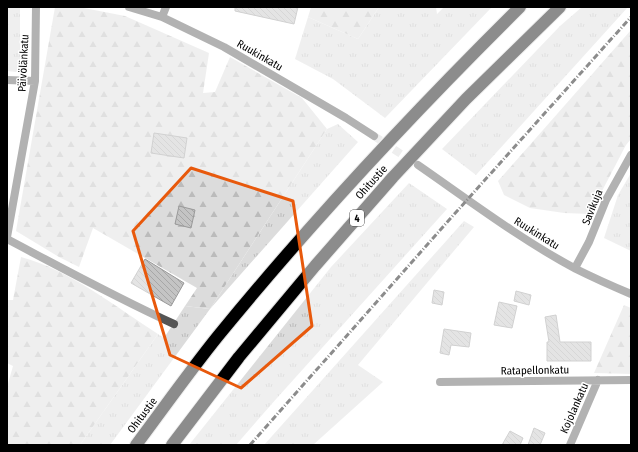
<svg xmlns="http://www.w3.org/2000/svg" width="638" height="452" viewBox="0 0 638 452" font-family="'Fira Sans Condensed',sans-serif">
<style>
.grass{fill:url(#grass-tufts)}
.forest{fill:url(#forest-firs)}
.building{fill:url(#building-back-hatch);stroke:#999}
.lines{fill:none;stroke-linecap:round;stroke-linejoin:round}
.street-tunnel{stroke:#d9d9d9;stroke-width:8;stroke-dasharray:8 4;stroke-linecap:butt}
.highway-casing{stroke:#dbdbdb;stroke-width:14}
.street{stroke:#555;stroke-width:8}
.highway{stroke:#000;stroke-width:12}
.rail{stroke:#000;stroke-width:3;stroke-dasharray:6 2 1 2;stroke-linecap:butt}
.marked{fill:none;stroke:#e8590c;stroke-width:3;stroke-linejoin:round}
.labels{text-anchor:middle;stroke-width:3;stroke-linejoin:round;paint-order:stroke}
.shield{fill:#fff;stroke:#4c4c4c;stroke-width:1}
.shield-label{font-size:10px;font-weight:bold;fill:#000}
.street-label{font-size:11px;fill:#000;stroke:#fff}
</style>
<defs>
<pattern id="grass-tufts" width="24" height="20" patternUnits="userSpaceOnUse"><rect width="24" height="20" fill="#dcdcdc"/><path d="M3 7l-1-3M5 7V3M7 7l1-3M15 17l-1-3M17 17v-4M19 17l1-3" fill="none" stroke="#bbb"/></pattern>
<pattern id="forest-firs" width="22" height="20" patternUnits="userSpaceOnUse"><rect width="22" height="20" fill="#dcdcdc"/><path d="M5 1l3.5 6h-7zM16 11l3.5 6h-7z" fill="#bbb"/></pattern>
<pattern id="building-back-hatch" width="6" height="6" patternUnits="userSpaceOnUse"><rect width="6" height="6" fill="#c4c4c4"/><path d="M-1 5l2 2M0 0l6 6M5-1l2 2" fill="none" stroke="#a7a7a7"/></pattern>
</defs>
<rect width="100%" height="100%" fill="#fff"/>
<path class="grass" d="M7,7H20V68L16,72L7,71Z
M379,7H436L437,14L444,7H492L385,118L333,79L295,59L308,17L358,39Z
M582,7H628L476,175L442,149L560,26Z
M338,124L358,142L210,309L110,445H80L158,334L164,338L185,306L210,309L327,129Z
M631,173V251L604,238L618,195Z
M409,183L447,209L277,398L236,445H189L331,267Z
M464,221L474,227L358,365L383,382L313,445H264Z"/>
<path class="forest" d="M55,7L84,8L125,16L209,53L203,93L215,92L230,57L302,98L327,129L210,309L185,306L197,288L93,228L79,267L59,257L16,231Z
M311,7H379L358,39L308,17Z
M631,30V139L626,145L590,214L564,213L530,208L504,195L498,181Z
M21,257C70,270 116,307 158,334L80,445H7V387L13,366L7,363V300H13Z
M624,305L631,308V374L594,373Z"/>
<path class="building" d="M235,7H298L294,24L235,11Z
M154,133L187,138L184,158L151,153Z
M179,206L195,210L191,228L175,224Z
M145,259L184,283L171,306L131,283Z
M434,290L444,292L442,305L432,303Z
M516,291L531,295L529,305L514,301Z
M499,302L517,306L512,328L494,325Z
M556,315L560,342H591V361H547V342H549L545,317Z
M444,329L471,333L469,347L451,345L449,355L440,353Z
M534,428L545,433L540,445H528Z
M510,431L523,438L520,445H502Z"/>
<g class="lines">
<path class="street-tunnel" d="M374,136L413,162"/>
<defs>
<path id="highway" d="M136,445C163,409 189,372 218,336C312,221 414,112 520,7
M172,445L239,357L315,266L393,177L466,99L560,7"/>
</defs>
<use href="#highway" class="highway-casing"/>
<path class="street" d="M129,7L162,17L224,47L346,118L374,136
M162,17L166,7
M7,80L35,81
M418,165C470,201 520,239 576,269C594,278 612,286 631,294
M7,237L35,81L36,7
M7,239C62,268 117,298 174,324
M575,268L589,242L606,200L631,155
M440,382L631,380
M570,445L598,380"/>
<use href="#highway" class="highway"/>
<path class="rail" d="M250,445L458,210L631,17"/>
</g>
<path d="M0 0H638V452H0ZM191,168L293,201L312,326L241,388L170,355L133,231Z" fill="#fff" fill-opacity=".55" fill-rule="evenodd"/>
<path class="marked" d="M191,168L293,201L312,326L241,388L170,355L133,231Z"/>
<g class="labels">
<rect class="shield" x="350" y="210" width="14" height="16" rx="3"/>
<g class="shield-label">
<text x="357" y="222">4</text>
</g>
<g class="street-label">
<text transform="translate(260 55) rotate(30)" y="4">Ruukinkatu</text>
<text transform="translate(23 63) rotate(-87)" y="4">Päivölänkatu</text>
<text transform="translate(371 182) rotate(-48)" y="4">Ohitustie</text>
<text transform="translate(592 207) rotate(-68)" y="4">Savikuja</text>
<text transform="translate(537 233) rotate(32)" y="4">Ruukinkatu</text>
<text transform="translate(535 370) rotate(-1)" y="4">Ratapellonkatu</text>
<text transform="translate(574 408) rotate(-66)" y="4">Kojolankatu</text>
<text transform="translate(142 415) rotate(-53)" y="4">Ohitustie</text>
</g>
</g>
<rect width="638" height="452" fill="none" stroke="#000000" stroke-width="16"/>
</svg>
